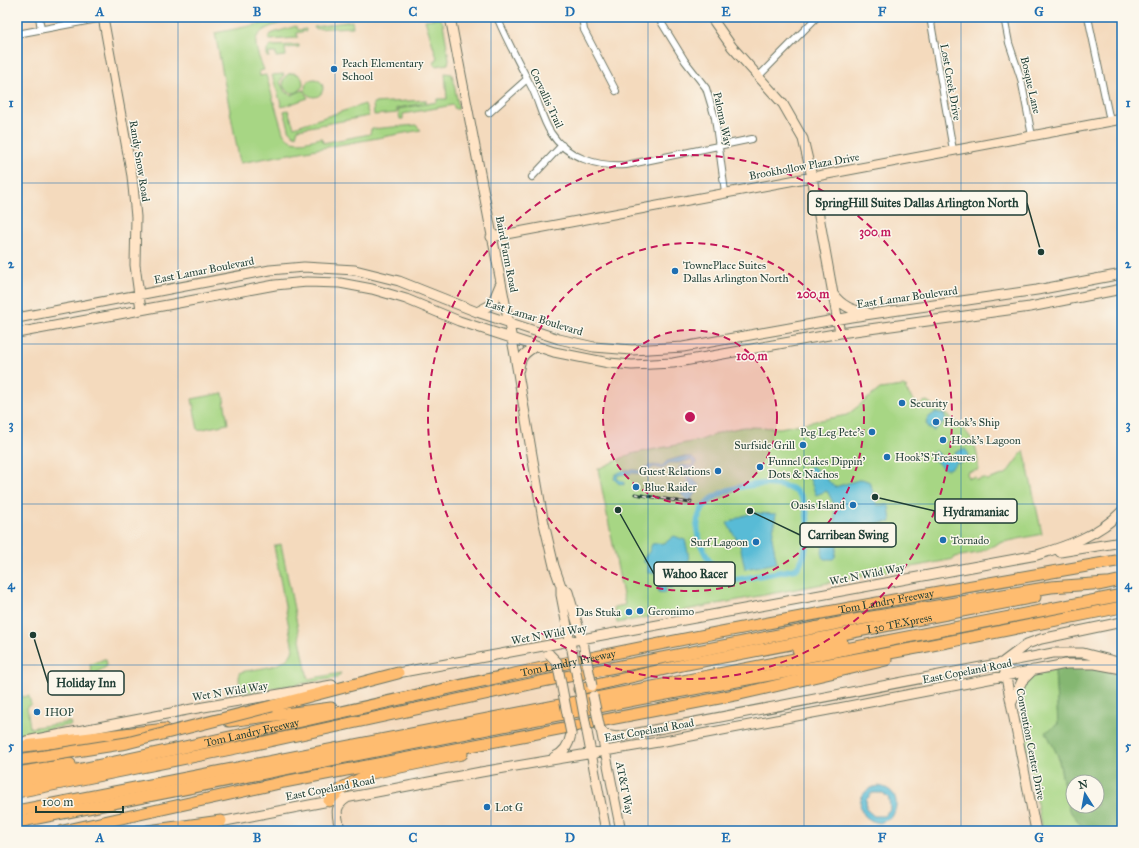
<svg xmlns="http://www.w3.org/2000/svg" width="1139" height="848" viewBox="0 0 1139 848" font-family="'IM FELL Great Primer',serif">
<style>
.green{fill:#a7d684;stroke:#638a5c}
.forest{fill:#85b772;stroke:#527a53;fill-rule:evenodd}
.water{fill:#58bbd6;stroke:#3c7c85;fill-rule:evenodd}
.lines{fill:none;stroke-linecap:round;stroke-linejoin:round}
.canal{stroke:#58bbd6;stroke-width:6}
.street-casing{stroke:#6a7464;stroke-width:8}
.secondary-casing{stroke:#6a7464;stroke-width:11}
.highway-casing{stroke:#6a7464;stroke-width:13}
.street{stroke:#fff;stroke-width:6}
.secondary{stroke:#ffe4c6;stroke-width:9}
.highway{stroke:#febc70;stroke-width:11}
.rail-casing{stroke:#1f3d34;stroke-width:3}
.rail{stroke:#fbf7ec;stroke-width:1.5;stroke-dasharray:4.5;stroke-linecap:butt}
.secondary-bridge-casing{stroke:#6a7464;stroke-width:11;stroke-linecap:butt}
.highway-bridge-casing{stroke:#6a7464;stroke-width:13;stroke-linecap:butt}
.secondary-bridge{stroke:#ffe4c6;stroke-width:9}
.highway-bridge{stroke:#febc70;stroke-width:11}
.grid{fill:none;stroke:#1f6fb2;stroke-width:1;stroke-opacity:0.55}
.ring{fill:none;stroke:#c2185b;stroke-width:2;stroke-dasharray:7 5}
.poi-dot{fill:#1f6fb2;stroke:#fbf7ec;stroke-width:1.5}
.labels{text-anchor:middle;stroke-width:3;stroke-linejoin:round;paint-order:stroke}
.poi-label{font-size:11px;fill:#1f3d34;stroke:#fbf7ec;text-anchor:start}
.street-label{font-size:11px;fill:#1f3d34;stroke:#fbf7ec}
.centre{fill:#c2185b;stroke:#fbf7ec;stroke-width:2}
.ring-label{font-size:12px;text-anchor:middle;font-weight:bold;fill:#c2185b;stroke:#fbf7ec;stroke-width:3;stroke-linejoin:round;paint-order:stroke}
.leader{fill:none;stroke:#1f3d34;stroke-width:1.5}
.callout-dot{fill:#1f3d34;stroke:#fbf7ec;stroke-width:1.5}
.callout{fill:#fbf7ec;stroke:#1f3d34;stroke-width:1.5}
.callout-label{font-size:12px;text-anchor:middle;font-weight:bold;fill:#1f3d34}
.neatline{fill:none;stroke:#1f6fb2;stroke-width:1.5}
.grid-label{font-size:13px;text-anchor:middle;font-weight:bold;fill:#1f6fb2}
</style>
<rect width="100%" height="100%" fill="#fbf7ec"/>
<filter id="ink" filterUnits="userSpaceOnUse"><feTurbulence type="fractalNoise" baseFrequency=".025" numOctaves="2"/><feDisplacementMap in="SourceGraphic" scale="8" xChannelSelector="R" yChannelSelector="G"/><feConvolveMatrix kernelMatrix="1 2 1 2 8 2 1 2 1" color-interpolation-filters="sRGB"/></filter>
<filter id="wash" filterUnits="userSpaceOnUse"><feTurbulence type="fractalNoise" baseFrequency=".012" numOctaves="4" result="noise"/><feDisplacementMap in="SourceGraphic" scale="16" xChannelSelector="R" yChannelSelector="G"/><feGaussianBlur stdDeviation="0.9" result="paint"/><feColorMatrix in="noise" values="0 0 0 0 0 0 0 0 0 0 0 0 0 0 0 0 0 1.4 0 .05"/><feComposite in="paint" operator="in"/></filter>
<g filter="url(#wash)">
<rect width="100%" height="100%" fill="#f4dabd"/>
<path class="green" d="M295,17H310C297,19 258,25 256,40C255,50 261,62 264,70L259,71L260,76L266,75L283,133C291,148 309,140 322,138L323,143L370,134L371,129L416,125L421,130L240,163L215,33Z
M440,18L443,23L449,59L448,64L436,66L433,62L436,61L437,58L425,20Z
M352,21L353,27L315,29L314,27Z
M296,26L298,30L306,29V31L297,33V38L270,40L268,38L270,34Z
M299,45V47L285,48L286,56L276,57V53H269V57H267V50L271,46Z
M283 83a10 10 0 1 1 20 0a10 10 0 1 1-20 0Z
M445,73L452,74L459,109H455L453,105L403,114V119H400L398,109L437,102V99H447Z
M284,74L280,82L285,92L292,95L303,90L308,98L282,107L272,75Z
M305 88a9 9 0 1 1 18 0a9 9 0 1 1-18 0Z
M426,100V103L397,108V113L374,115L373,103Z
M365,104L369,116L298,129L296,136L290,132L284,111L288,110L294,127Z
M903,386L907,388L905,389L914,401L920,405L923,402L927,401C942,411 963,424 972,440C978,450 977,459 979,470L967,472L968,478L975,477L976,480L984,478L987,480L1006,474L1024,450L1042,534L999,543L978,553L955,557L954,559L617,623L614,607L625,605L598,469L631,454L701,440L724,431L744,427L780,428L847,415L880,389Z
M223,393L228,424L198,430L192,399Z
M281,544L308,679L341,673L337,678L242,693C240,685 237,678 241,672C258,668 289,668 293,649L274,546Z
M104,659H106L107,666L96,673L100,676L96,678L92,674L90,665Z
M1055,669L1058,724L1047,732L1058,756L1069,810L1086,831H1042L1023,728L1020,691L1029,678Z
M17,681H19L22,697L29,696L31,705L27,706L30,728L70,722L71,725L17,735Z"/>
<path class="forest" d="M1093,667L1122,676V831H1086L1069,810L1058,756L1046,732L1058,724L1055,669ZM1073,782H1097V806H1073Z"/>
<path class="water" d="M936,412L944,414L946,420L934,431L928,428L926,422L929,417Z
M965,449L968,453C968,463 962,461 956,463C945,477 939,463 930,455L936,451L942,457L951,459L954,457L955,459V452Z
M681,457H692L696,461V464L693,469H682L700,486L696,490L698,492L692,497V501L687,500L678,491L679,490L683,492L681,488L682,487L687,493L690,490L685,485L690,482L678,468L681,465L692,466L693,463L691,460L679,463H669L662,469L654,467L643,474L633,473L618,475L617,479L624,482V485L618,483L614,479L615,475C623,469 632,469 641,471C648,464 653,465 662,466L667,461Z
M812,466L835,487L862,479L870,482L877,505H889L891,522L843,527L840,531L835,557L833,559H824L822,557L823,529L835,526V506L827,491L816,495L807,472L808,468Z
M753,513L776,514L772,538L777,563L745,569L740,545L727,523L742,516Z
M674,536L685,540C689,554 691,564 685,578L674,573L672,589L666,586L665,593L658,592L659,573H663H648V565L643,561L644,558L649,552L652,544L665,543Z
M878,786C895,788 901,802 892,817L880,823C855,820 853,790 878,786ZM872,793H883L889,799L890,809L884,816H874L867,810L866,800Z"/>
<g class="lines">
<path class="canal" d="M764,484C775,485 788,485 797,492C813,505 810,556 796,569L730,581C718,577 712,566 706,555C679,506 720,486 764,484Z"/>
</g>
</g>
<g filter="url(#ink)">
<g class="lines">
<defs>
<path id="street" d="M39,17L41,29
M497,17C507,41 520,65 532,88C539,102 542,120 551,133C567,158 598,167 626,165L752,139
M582,17L584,30L616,91
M658,17L685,61L706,88L715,118L725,192
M930,17L953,150
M1004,17L1009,43L1021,79L1032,136
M1088,17L1110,121
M17,34L103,18
M759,76L817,17
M489,113L527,79
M532,177L562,145"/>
<path id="secondary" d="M103,17L132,176L136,217L135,265L141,310
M450,17L514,350L543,519L554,566L561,586V595L571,647
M711,17L732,47L783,104L803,139L812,177L840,333
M491,237L1122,119
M833,294C841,305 852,311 866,312
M477,312L492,304L500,285
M17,318L270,270L304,267L355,270L399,281L477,312L559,339L594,347L632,350L683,347L851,317L1037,290L1122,274
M17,333L275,285L307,282L340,283L372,289L406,299L459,321L554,352L609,363L632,365L673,363L840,333L1030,307L1122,289
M519,369C520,356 526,352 536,346
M1060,552L1122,542
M561,586L568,592L584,646
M392,674L1037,555C1067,546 1099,535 1122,511
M1011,704L1022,681L1033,670
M600,729L605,735L617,737L1053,653H1083L1122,663
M601,730L621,831
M587,732L606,831
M26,741L192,709L332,685
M554,757C564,753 569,745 571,734
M215,823L481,772L670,740L839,708L1066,664H1095L1122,669
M340,831C338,815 332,808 347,798
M1036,831L1003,662L1027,644L1041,639L1122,622"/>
<g id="highway">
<path d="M1099,585L1122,580"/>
<path d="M798,650L842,642"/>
<path id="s1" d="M579,689L687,664L1035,597"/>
<path d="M272,706L398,673"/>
<path d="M229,721L331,708"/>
<path d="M17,747L165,729"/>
<path d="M17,760L45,756"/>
<path d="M17,773L70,764"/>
<path id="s2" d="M17,782C204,746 389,699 576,661C757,623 940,591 1122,560"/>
<path d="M17,792L241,747L544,681L860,619L1051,587L1106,583"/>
<path d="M329,801L342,788L372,773L462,754"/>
<path d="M17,811L1122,595"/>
<path d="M17,822L639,699L922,647L1122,607"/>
<path d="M63,831L284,782L740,694L886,660"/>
<path d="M148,831L221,821"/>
</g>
</defs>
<use href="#street" class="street-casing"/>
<use href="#secondary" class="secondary-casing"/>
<use href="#highway" class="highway-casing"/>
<use href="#street" class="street"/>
<use href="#secondary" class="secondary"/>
<use href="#highway" class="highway"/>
<defs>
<path id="rail" d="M635,494L690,503L691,501"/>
</defs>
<use href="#rail" class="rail-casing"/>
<use href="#rail" class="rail"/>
<defs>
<path id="secondary-bridge" d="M584,648L592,686
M572,650L587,732
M549,654L557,662L571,734
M593,696L600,729"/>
<path id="highway-bridge" d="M45,756L127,743L272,706"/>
</defs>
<use href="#secondary-bridge" class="secondary-bridge-casing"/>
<use href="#highway-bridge" class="highway-bridge-casing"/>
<use href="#secondary-bridge" class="secondary-bridge"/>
<use href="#highway-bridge" class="highway-bridge"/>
</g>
</g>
<path class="grid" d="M178,17V831M335,17V831M491,17V831M648,17V831M804,17V831M961,17V831M17,183H1122M17,344H1122M17,504H1122M17,665H1122"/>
<circle cx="690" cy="417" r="87" fill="#c2185b" fill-opacity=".12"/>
<g class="ring">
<circle cx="690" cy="417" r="87"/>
<circle cx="690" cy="417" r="174"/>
<circle cx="690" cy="417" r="262"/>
</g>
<g class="poi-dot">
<circle cx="334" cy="69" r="4"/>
<circle cx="675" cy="271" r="4"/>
<circle cx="902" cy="403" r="4"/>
<circle cx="936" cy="422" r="4"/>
<circle cx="872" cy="432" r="4"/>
<circle cx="943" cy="440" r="4"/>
<circle cx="803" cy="445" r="4"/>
<circle cx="887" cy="457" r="4"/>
<circle cx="760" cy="467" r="4"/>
<circle cx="718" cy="471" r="4"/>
<circle cx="636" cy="487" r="4"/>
<circle cx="853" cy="505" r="4"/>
<circle cx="943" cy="540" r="4"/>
<circle cx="756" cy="542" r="4"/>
<circle cx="640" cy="611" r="4"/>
<circle cx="629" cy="612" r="4"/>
<circle cx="37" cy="712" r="4"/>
<circle cx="487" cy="807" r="4"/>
</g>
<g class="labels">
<g class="poi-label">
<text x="342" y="67">Peach Elementary<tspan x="342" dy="13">School</tspan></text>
<text x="683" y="269">TownePlace Suites<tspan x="683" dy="13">Dallas Arlington North</tspan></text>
<text x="910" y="407">Security</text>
<text x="944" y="426">Hook's Ship</text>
<text x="864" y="436" text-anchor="end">Peg Leg Pete's</text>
<text x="951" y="444">Hook's Lagoon</text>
<text x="795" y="449" text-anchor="end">Surfside Grill</text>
<text x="895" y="461">Hook'S Treasures</text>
<text x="768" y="465">Funnel Cakes Dippin'<tspan x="768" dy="13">Dots &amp; Nachos</tspan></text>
<text x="710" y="475" text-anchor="end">Guest Relations</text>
<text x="644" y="491">Blue Raider</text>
<text x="845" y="509" text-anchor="end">Oasis Island</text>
<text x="951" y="544">Tornado</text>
<text x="748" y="546" text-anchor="end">Surf Lagoon</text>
<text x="648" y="615">Geronimo</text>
<text x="621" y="616" text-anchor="end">Das Stuka</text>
<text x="45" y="716">IHOP</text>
<text x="495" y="811">Lot G</text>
</g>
<g class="street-label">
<text transform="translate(951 82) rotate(80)" y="4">Lost Creek Drive</text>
<text transform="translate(1031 85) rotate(77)" y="4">Bosque Lane</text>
<text transform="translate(547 98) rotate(65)" y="4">Corvallis Trail</text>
<text transform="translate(723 119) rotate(78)" y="4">Paloma Way</text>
<text transform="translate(140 161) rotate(81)" y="4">Randy Snow Road</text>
<text transform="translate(804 166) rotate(-10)" y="4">Brookhollow Plaza Drive</text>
<text transform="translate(507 254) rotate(79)" y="4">Baird Farm Road</text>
<text transform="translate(204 270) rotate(-11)" y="4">East Lamar Boulevard</text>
<text transform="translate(907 297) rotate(-8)" y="4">East Lamar Boulevard</text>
<text transform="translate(534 317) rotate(17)" y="4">East Lamar Boulevard</text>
<text transform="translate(867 574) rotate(-11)" y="4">Wet N Wild Way</text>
<text dy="4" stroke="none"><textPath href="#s2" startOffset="888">Tom Landry Freeway</textPath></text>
<text dy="4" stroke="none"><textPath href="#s1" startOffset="327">I 30 TEXpress</textPath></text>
<text transform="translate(549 634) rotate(-10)" y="4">Wet N Wild Way</text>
<text dy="4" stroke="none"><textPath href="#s2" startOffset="564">Tom Landry Freeway</textPath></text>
<text transform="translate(967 671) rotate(-11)" y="4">East Copeland Road</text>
<text transform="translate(230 691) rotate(-9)" y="4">Wet N Wild Way</text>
<text transform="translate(649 730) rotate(-10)" y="4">East Copeland Road</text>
<text dy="4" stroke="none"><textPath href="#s2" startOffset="240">Tom Landry Freeway</textPath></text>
<text transform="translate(1031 744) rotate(79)" y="4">Convention Center Drive</text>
<text transform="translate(330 788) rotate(-11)" y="4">East Copeland Road</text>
<text transform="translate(625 788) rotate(79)" y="4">AT&amp;T Way</text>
</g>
</g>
<circle cx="690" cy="417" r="6" class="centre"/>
<g class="ring-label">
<text x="875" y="236">300 m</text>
<text x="813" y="298">200 m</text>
<text x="752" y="360">100 m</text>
</g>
<path class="leader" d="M1041 252L1027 203M875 497L935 511M750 511L800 535M618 510L654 574M33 635L48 683"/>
<g class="callout-dot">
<circle cx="1041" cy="252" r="4"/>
<circle cx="875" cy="497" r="4"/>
<circle cx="750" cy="511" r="4"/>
<circle cx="618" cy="510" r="4"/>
<circle cx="33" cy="635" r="4"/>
</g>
<g class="callout">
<rect x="808" y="191" width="219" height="24" rx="4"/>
<rect x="935" y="499" width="82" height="24" rx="4"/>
<rect x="800" y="523" width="96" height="24" rx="4"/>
<rect x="654" y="562" width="81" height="24" rx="4"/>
<rect x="48" y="671" width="76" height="24" rx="4"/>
</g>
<g class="callout-label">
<text x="917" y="207">SpringHill Suites Dallas Arlington North</text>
<text x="976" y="516">Hydramaniac</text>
<text x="848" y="539">Carribean Swing</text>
<text x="695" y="578">Wahoo Racer</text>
<text x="86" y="687">Holiday Inn</text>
</g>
<rect width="1139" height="848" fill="none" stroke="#fbf7ec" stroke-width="44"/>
<g transform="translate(1085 794) rotate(349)"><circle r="19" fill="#fbf7ec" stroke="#a3ada2"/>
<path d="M0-3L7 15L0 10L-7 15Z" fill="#1f6fb2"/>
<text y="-6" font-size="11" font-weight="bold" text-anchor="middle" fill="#1f3d34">N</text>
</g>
<path d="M36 806v6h87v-6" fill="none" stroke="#1f3d34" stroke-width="2"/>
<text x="42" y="806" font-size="12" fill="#1f3d34" stroke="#fbf7ec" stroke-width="3" paint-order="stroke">100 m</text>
<rect x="22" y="22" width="1095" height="804" class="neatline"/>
<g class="grid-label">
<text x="100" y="16">A</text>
<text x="257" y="16">B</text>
<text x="413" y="16">C</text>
<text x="570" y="16">D</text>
<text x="726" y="16">E</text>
<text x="882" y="16">F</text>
<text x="1039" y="16">G</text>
<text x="11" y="107">1</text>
<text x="1128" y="107">1</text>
<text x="11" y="268">2</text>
<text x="1128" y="268">2</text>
<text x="11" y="429">3</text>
<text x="1128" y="429">3</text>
<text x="11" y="589">4</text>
<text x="1128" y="589">4</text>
<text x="11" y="750">5</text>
<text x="1128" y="750">5</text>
<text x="100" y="842">A</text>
<text x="257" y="842">B</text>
<text x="413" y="842">C</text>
<text x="570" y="842">D</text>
<text x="726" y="842">E</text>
<text x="882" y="842">F</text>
<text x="1039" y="842">G</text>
</g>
</svg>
